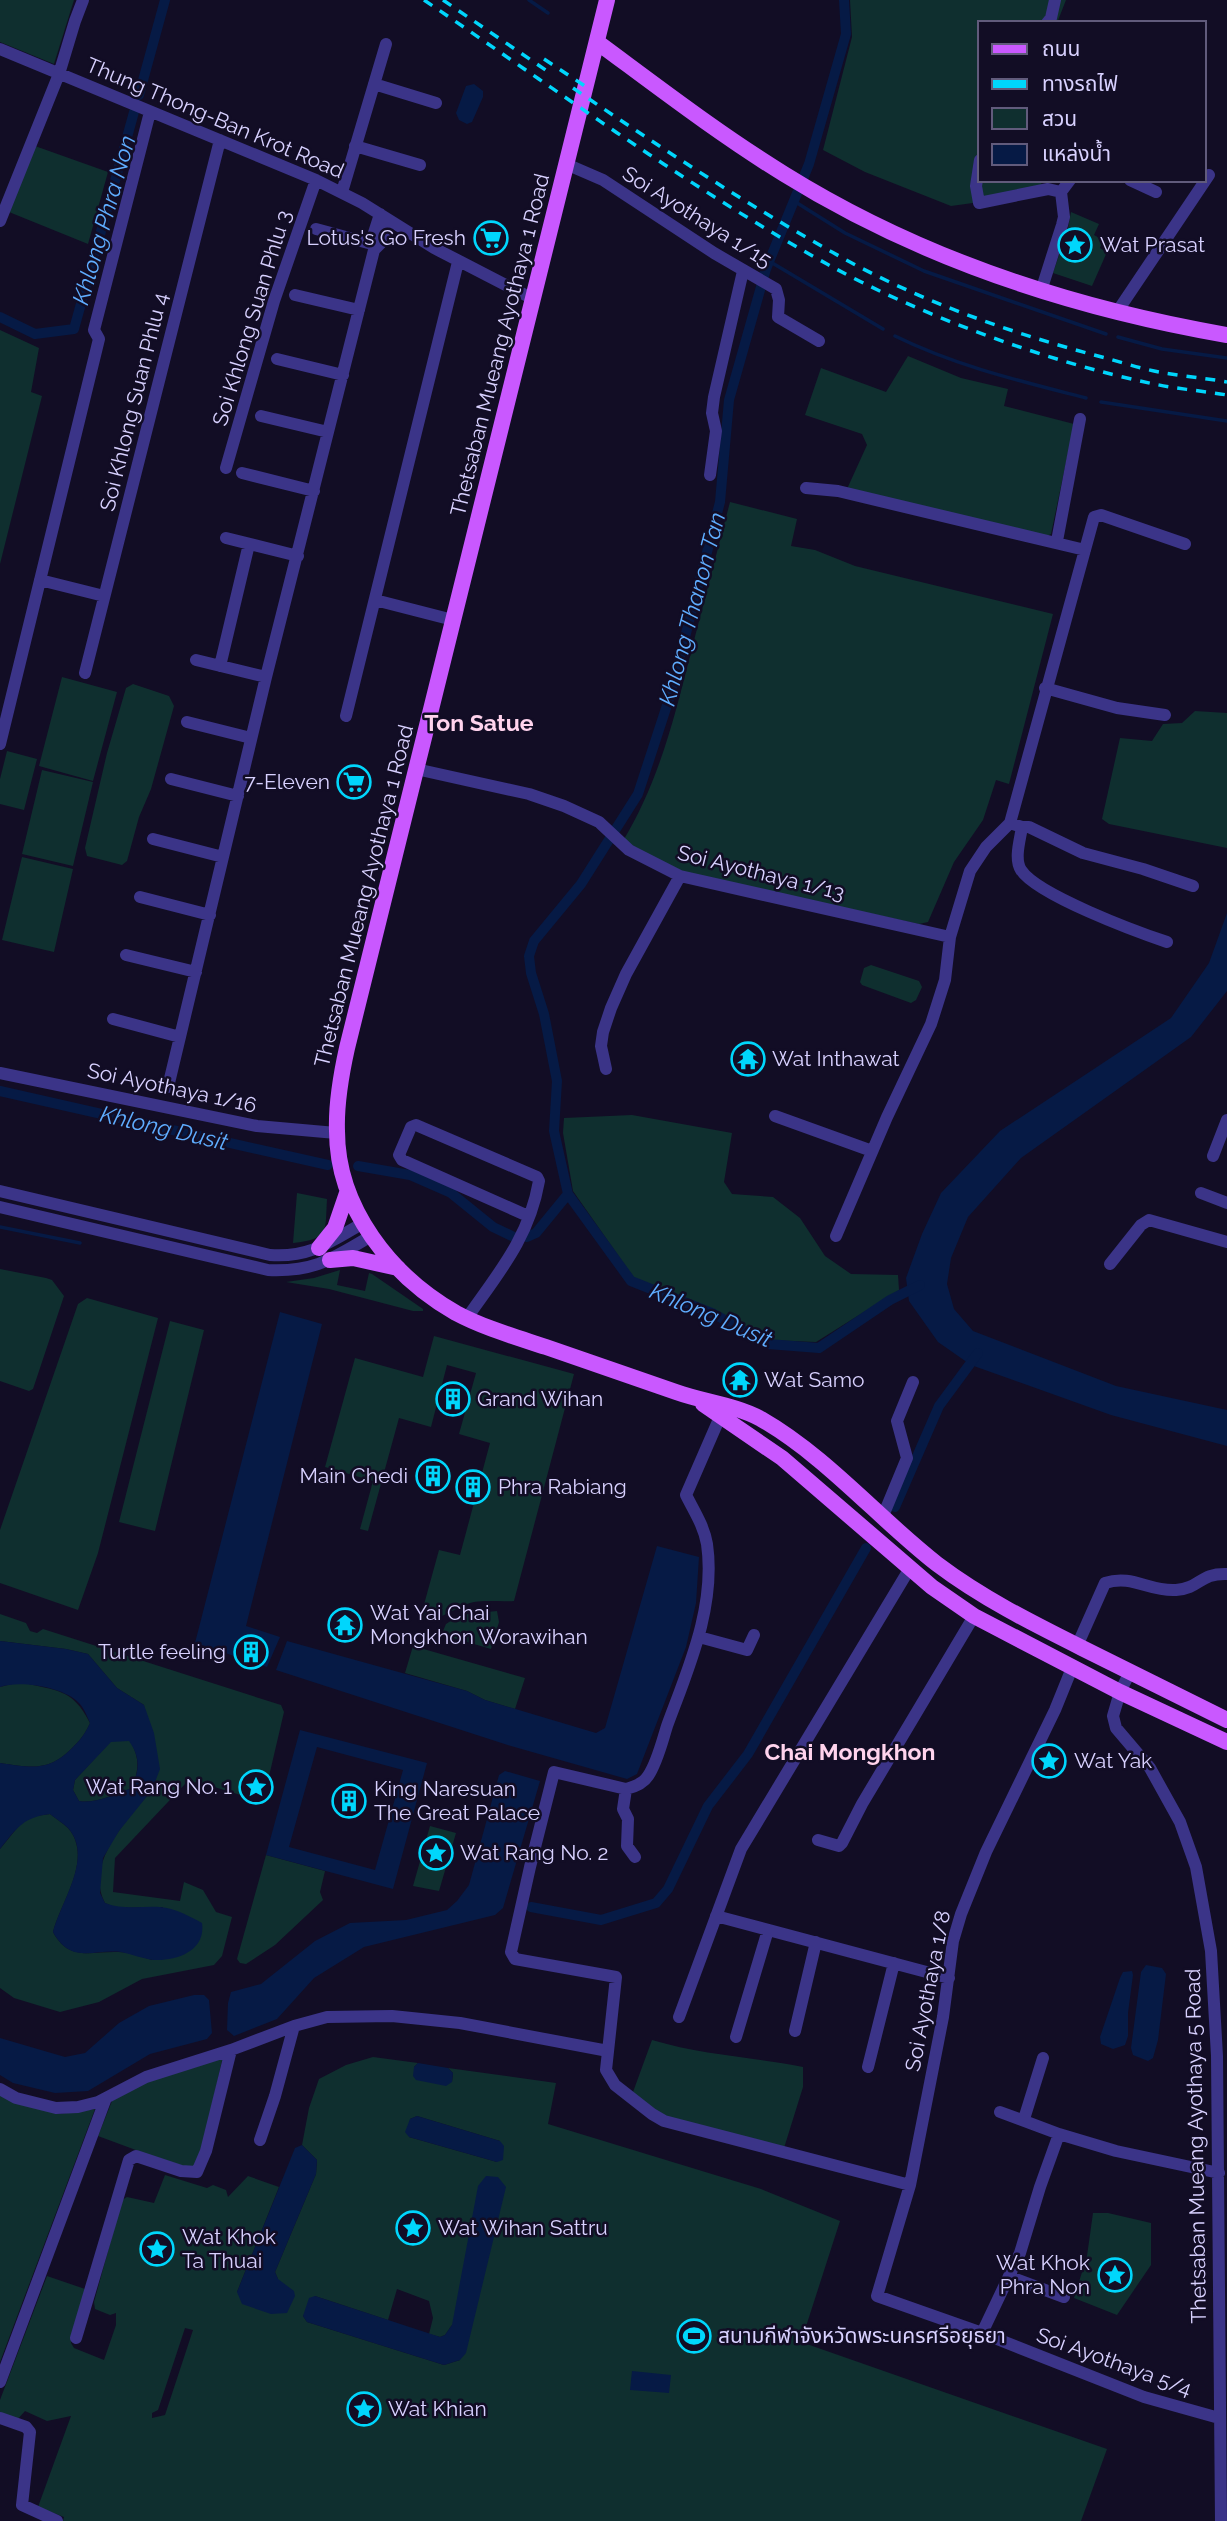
<svg xmlns="http://www.w3.org/2000/svg" width="1227" height="2521" viewBox="0 0 1227 2521" font-family="Raleway,'Noto Sans Thai',sans-serif">
<style>
.green{fill:#0f2f2f;fill-rule:evenodd}
.water{fill:#061a45;fill-rule:evenodd}
.lines{fill:none;stroke-linecap:round;stroke-linejoin:round}
.stream{stroke:#061a45;stroke-width:3.5}
.canal{stroke:#061a45;stroke-width:10}
.minor{stroke:#3b3488;stroke-width:12}
.major{stroke:#c958ff;stroke-width:16}
.rail{stroke:#00d6fc;stroke-width:3.5;stroke-dasharray:10 9;stroke-linecap:butt}
.labels{text-anchor:middle;stroke-width:5;stroke-linejoin:round;paint-order:stroke}
.street-label{font-size:21px;fill:#d8d1ff;stroke:#120d25}
.poi-label{font-size:21px;fill:#d8d1ff;stroke:#120d25;text-anchor:start}
.water-label{font-size:23px;font-style:italic;fill:#5fadff;stroke:#120d25}
.neighbourhood-label{font-size:23px;font-weight:bold;fill:#ffd3ed;stroke:#120d25}
</style>
<rect width="100%" height="100%" fill="#120d25"/>
<path class="green" d="M0,0H74L54,64L0,42Z
M850,0H1066L1057,23H980V180H1042L1041,186L1009,198L951,206L865,172L823,150L852,37Z
M35,146L108,172L88,244L9,212Z
M1071,212L1099,224L1094,235L1103,240L1100,248L1107,252L1092,286L1053,273L1068,228Z
M0,330L39,348L31,392L42,396L0,564Z
M908,356L961,378L1008,389L1004,406L1074,424L1051,534L1047,536L847,489L867,445L862,434L805,415L821,368L886,392Z
M730,502L797,519L791,546L815,550L855,566L1053,614L1009,784L996,780L983,820L954,862L928,922L919,924L681,873L623,841C659,781 674,719 691,652C704,602 717,552 730,502Z
M62,677L117,692L93,781L39,766Z
M133,684L169,696L174,706L151,789L139,817L127,861L122,865L87,856L85,848L107,753L126,688Z
M1195,711L1227,713V848L1109,824L1102,819L1120,738L1152,741L1163,724L1182,723Z
M7,751L37,759L24,810L0,804V779Z
M42,770L93,782L73,866L22,854Z
M22,857L73,869L54,952L2,940Z
M871,965L919,981L922,987L916,1000L911,1003L862,985L860,982L864,968Z
M632,1115L732,1133L724,1182L732,1194L773,1197L800,1218L825,1256L851,1274L898,1275L899,1290L816,1342L769,1340L716,1312L634,1278L573,1191L563,1133L564,1118Z
M297,1193L327,1199C325,1231 330,1239 293,1243Z
M0,1269L46,1278L52,1280L64,1296L33,1389L29,1391L0,1381Z
M340,1270L337,1285L365,1291L369,1273L372,1274L423,1309V1311H413L329,1289L286,1282L314,1278Z
M87,1298L158,1318L98,1553L78,1610L0,1583V1530L78,1304Z
M170,1321L204,1330L155,1531L119,1522Z
M434,1336L574,1374L514,1601C501,1602 487,1600 474,1602C455,1606 440,1623 420,1619L439,1550L460,1555L490,1443L459,1434L476,1373L447,1365L431,1427L399,1418L368,1531L360,1529L373,1481L325,1467L355,1358L423,1377Z
M497,1611L499,1622L491,1649L450,1637L443,1631L446,1624L460,1615Z
M0,1614L26,1623L30,1631L37,1633L43,1629L281,1705L284,1712L263,1802L198,1782L185,1784L115,1858L113,1892L180,1901L184,1882L203,1890L216,1912L232,1917L222,1956L214,1965L142,1979L99,2002L60,2012L14,1998L0,1988V1849L22,1822L36,1816L50,1814C56,1819 63,1823 68,1828C94,1858 61,1901 53,1932C69,1962 91,1951 118,1952C129,1952 142,1957 152,1960L163,1907L117,1908L105,1903C84,1863 128,1819 152,1790L144,1705L117,1688L88,1654L66,1649L0,1641Z
M413,1646L525,1678L515,1709L485,1700L467,1691L405,1673Z
M20,1682C55,1691 72,1687 90,1723C86,1732 82,1738 75,1745C50,1772 33,1768 0,1763V1687Z
M111,1741H130C140,1758 139,1769 132,1788C117,1794 94,1804 79,1801L73,1790L75,1780Z
M430,1826L456,1833L439,1891L413,1886Z
M266,1855L325,1871L320,1892L323,1900L275,1945L246,1964L240,1963L237,1959Z
M652,2040C702,2055 752,2057 803,2067V2087L784,2148L665,2116L648,2106L633,2092Z
M223,2056L201,2154L195,2165L187,2169L98,2136L112,2101L150,2080Z
M373,2057L418,2063L414,2067L452,2082L453,2073L448,2068L556,2083L548,2124L761,2189L840,2221L801,2342L1107,2449L1081,2521H63L64,2517L38,2507L71,2416L47,2421L25,2411L17,2420L0,2413V2400L47,2276L85,2289L71,2343L74,2348L104,2360L116,2325V2313L110,2315L95,2309L94,2302L122,2200L127,2197L154,2203L165,2175L207,2188L213,2185L226,2190L228,2197L248,2176L279,2187L237,2292L278,2279L275,2272L316,2174L317,2160L302,2145L309,2108L319,2079L346,2065ZM417,2116L500,2141L497,2162L409,2137L410,2119ZM397,2289L429,2301L433,2318L429,2334L440,2337L445,2335L452,2325L460,2360L444,2365L307,2322L303,2316L315,2296L388,2320ZM185,2328L193,2330L165,2415L152,2418V2413L158,2410Z
M0,2093L36,2108L59,2114L95,2109L0,2362Z
M1093,2213H1108L1151,2223V2265L1117,2315L1074,2298L1087,2256Z"/>
<path class="water" d="M474,84L483,91V97L472,122L467,124L459,120L456,113L466,86Z
M1227,913V991L1191,1037L1021,1158L968,1217L951,1258L947,1284L954,1309L973,1331L1116,1386L1227,1410V1446L1111,1415L971,1365L938,1342L909,1301L906,1278L922,1234L941,1193L1000,1131L1171,1018L1209,963Z
M280,1312L322,1324L246,1626L280,1637L267,1667L195,1643Z
M657,1546L699,1557L696,1603L686,1647L637,1774L627,1779L511,1746L276,1670L287,1641L467,1691L485,1700L596,1733L605,1728Z
M0,1641L66,1649L88,1654L117,1688L144,1705L154,1733L160,1769L152,1790L119,1831L103,1858L100,1893L105,1903C123,1910 141,1906 160,1907C175,1908 189,1916 202,1923C206,1951 177,1961 154,1960C143,1959 132,1954 121,1952C94,1949 71,1965 53,1932C61,1901 94,1857 68,1828C63,1823 55,1818 50,1814C23,1817 16,1829 0,1849V1763C33,1768 50,1772 75,1745C82,1738 86,1732 90,1723C87,1716 84,1708 79,1703C64,1687 20,1680 0,1687ZM129,1741C141,1758 139,1770 132,1788C117,1794 94,1804 79,1801L73,1790L75,1780L111,1742Z
M300,1730L427,1763L393,1889L266,1855ZM317,1747L403,1770L375,1870L289,1847Z
M505,1771L540,1781L503,1908L495,1915L364,1947L314,1978L277,2019L234,2036L227,2030L228,2003L231,1992L261,1984L315,1941L350,1923L406,1920L447,1910L457,1901L469,1885L499,1775Z
M1146,1965L1162,1968L1166,1974L1158,2040L1153,2058L1148,2061L1133,2055L1131,2048L1141,1972Z
M1132,1971L1133,1975L1128,2013V2036L1125,2045L1113,2049L1101,2044L1100,2037L1120,1978L1123,1972Z
M194,1995H204L209,2000L212,2033L207,2039L150,2054L88,2091L55,2093L13,2083L0,2075V2038L65,2057L85,2053L119,2023L149,2006Z
M418,2063L448,2068L453,2073L452,2082L446,2086L416,2080L413,2076L414,2067Z
M417,2116L500,2141L504,2146L503,2160L497,2162L409,2137L405,2132L410,2119Z
M302,2145L317,2160L316,2174L275,2272L278,2279L294,2291L295,2296L287,2313L271,2314L242,2304L237,2292L295,2148Z
M486,2176L498,2177L506,2187L466,2353L460,2360L444,2365L307,2322L303,2316L309,2298L315,2296L440,2337L445,2335L452,2325L478,2186Z
M632,2371L671,2375L669,2393L630,2390Z"/>
<g class="lines">
<path class="stream" d="M529,0L548,13
M794,201L845,233L924,271L1106,334
M769,261L883,329
M895,336C956,366 1020,381 1086,398
M1118,337L1162,349L1227,358
M1101,402L1227,421
M0,1227L80,1243"/>
<path class="canal" d="M844,0L846,34L809,164L766,269L729,400L720,502L669,699L638,794L581,884L534,941L529,956L531,973L544,1014L557,1081L554,1131L568,1194L631,1281L714,1314L768,1344L819,1348L890,1300L920,1285
M139,95L165,0
M0,317L35,334L74,329L134,112
M0,1091L328,1165
M358,1166L410,1175L451,1193L493,1227L514,1237
M527,1237L536,1233L568,1194
M895,1507L939,1406L978,1353
M531,1907L601,1920L656,1903L668,1889L708,1806L748,1754L866,1548"/>
<path class="minor" d="M1047,23L1051,18L1055,0
M0,49L316,180L362,203L434,248L533,299
M374,84L436,103
M355,146L420,165
M980,160L976,186L979,203L1048,189L1061,192
M566,164L603,180L714,253L776,289L779,300L778,317L819,341
M1130,180L1156,192
M342,192L386,44
M1061,192L1070,180
M0,221L59,74L75,21L83,0
M316,229L372,244
M374,250L381,243L389,220
M1041,291L1062,225L1064,217L1061,192
M295,295L359,310
M1117,312L1209,175
M277,359L343,375
M261,416L328,432
M226,468L274,301L316,180
M242,473L314,491
M710,475L716,431L712,413L714,397L743,271
M806,488L838,491L1085,550
M226,538L298,556
M1057,541L1080,419
M40,580L104,596
M375,600L453,620
M196,660L266,677
M220,666L249,544
M85,673L220,140
M1045,688L1117,708L1165,715
M346,716L458,262
M187,722L251,738
M0,744L99,339L94,330L150,112
M416,769L529,794L564,806L599,822L629,850L680,876L950,937
M171,779L238,796
M1010,823L1022,827C1020,840 1014,859 1021,870C1037,895 1137,932 1167,942
M1022,827H1029L1083,853L1143,869L1193,886
M153,839L223,857
M140,897L210,915
M126,955L196,972
M113,1019L180,1037
M606,1069L601,1046L603,1032L611,1008L626,974L680,876
M0,1073L257,1126L336,1133
M168,1087L266,677L374,250L372,239L380,214
M775,1116L872,1151
M1213,1156L1227,1120
M0,1191L270,1255C309,1258 330,1242 363,1223
M1201,1193L1227,1203
M0,1207L268,1270C315,1272 332,1259 371,1236
M836,1236L887,1117L931,1024L945,980L950,937L970,871L986,847L1010,823L1094,517L1101,515L1185,544
M1110,1264L1141,1225L1149,1220L1227,1242
M467,1318C499,1272 529,1238 539,1181L537,1177L416,1125L411,1127L399,1155L402,1160L528,1216
M723,1410L686,1495C694,1511 704,1526 707,1544C716,1607 688,1669 667,1726C662,1742 657,1763 648,1776C643,1784 634,1787 626,1789L554,1772L530,1867L511,1952L515,1959L616,1977L606,2070L615,2085L652,2114L664,2121L910,2185
M883,1516L907,1458L897,1421L913,1382
M699,1637L747,1650L754,1635
M1077,1646L1105,1583C1132,1574 1150,1592 1176,1590C1201,1588 1199,1573 1227,1574
M1072,1668L1055,1710L986,1852L961,1914L953,1941L943,2017L910,2185L877,2296L982,2333L1144,2397L1219,2418
M1130,1672L1120,1692L1113,1716L1116,1728L1150,1768L1180,1822L1196,1867L1211,1951L1217,2056L1221,2521
M626,1789L623,1809L628,1819L627,1846L635,1857
M818,1840L839,1846L842,1843L862,1804L974,1616
M716,1916L949,1978
M679,2017L741,1849L910,1568
M795,2031L816,1942
M736,2037L768,1930
M868,2067L894,1963
M0,2089L16,2098L56,2108L78,2107L98,2102L146,2077L231,2050L294,2026
M1000,2112L1059,2134L1116,2151L1219,2173
M1024,2119L1043,2058
M260,2140L275,2096L294,2026L327,2017L392,2016L460,2023L608,2051
M1010,2277L1064,2297
M982,2333L1020,2253L1040,2187L1059,2134
M76,2338L129,2160L136,2156L181,2171L197,2172L206,2151L231,2050
M0,2382L106,2098
M0,2418L26,2427L30,2432L22,2505L57,2521"/>
<path class="major" d="M607,0L347,1048C341,1075 336,1103 337,1131C337,1208 391,1276 456,1313C484,1328 516,1337 546,1347C589,1362 633,1377 676,1392C704,1402 735,1405 761,1419C827,1457 878,1518 937,1564C982,1598 1032,1623 1082,1648C1130,1672 1179,1696 1227,1720
M597,42C658,87 719,134 784,174C919,258 1071,308 1227,335
M319,1248L335,1228L347,1193
M330,1260L353,1258L398,1268
M703,1404L782,1458L932,1587L974,1616L1120,1692L1227,1742"/>
<path class="rail" d="M424,0C557,90 686,186 827,264C921,316 1048,362 1154,384C1178,389 1203,391 1227,395
M443,0L550,73
M544,59L588,88
M573,88C658,146 743,202 832,252C914,299 1007,332 1098,356C1118,361 1138,368 1159,372C1181,376 1204,378 1227,382"/>
</g>
<defs>
<symbol id="supermarket-ring" viewBox="-11 -11 22 22"><circle r="9.5" fill="#120d25" stroke="#00d6fc" stroke-width="1.5"/><path d="M-6-5.5h2.5l.6 2H6L4.5 2H-2.5L-4.4-4H-6ZM-1.5 3.2a1.3 1.3 0 1 0 .1 0ZM3 3.2a1.3 1.3 0 1 0 .1 0Z" fill="#00d6fc"/></symbol>
<symbol id="sight-ring" viewBox="-11 -11 22 22"><circle r="9.5" fill="#120d25" stroke="#00d6fc" stroke-width="1.5"/><path d="M0-6L1.8-2.2L6-1.7L2.9 1.2L3.7 5.4L0 3.3L-3.7 5.4L-2.9 1.2L-6-1.7L-1.8-2.2Z" fill="#00d6fc"/></symbol>
<symbol id="temple-ring" viewBox="-11 -11 22 22"><circle r="9.5" fill="#120d25" stroke="#00d6fc" stroke-width="1.5"/><path d="M0-6L5-2H3V0L6.5 2.5H4V6H1.5V3h-3V6H-4V2.5H-6.5L-3 0V-2H-5Z" fill="#00d6fc"/></symbol>
<symbol id="building-ring" viewBox="-11 -11 22 22"><circle r="9.5" fill="#120d25" stroke="#00d6fc" stroke-width="1.5"/><path d="M-4-6H4V6H1V3H-1V6H-4ZM-2.5-4.3h1.7v1.8h-1.7ZM.8-4.3h1.7v1.8H.8ZM-2.5-1h1.7V.8h-1.7ZM.8-1h1.7V.8H.8Z" fill="#00d6fc"/></symbol>
<symbol id="stadium-ring" viewBox="-11 -11 22 22"><circle r="9.5" fill="#120d25" stroke="#00d6fc" stroke-width="1.5"/><path d="M0-5a6.5 5 0 1 0 0 10a6.5 5 0 1 0 0-10ZM-3.5-1.8h7v3.6h-7Z" fill="#00d6fc"/></symbol>
</defs>
<g fill-rule="evenodd">
<use href="#supermarket-ring" x="472" y="219" width="38" height="38"/>
<use href="#sight-ring" x="1056" y="226" width="38" height="38"/>
<use href="#supermarket-ring" x="335" y="763" width="38" height="38"/>
<use href="#temple-ring" x="729" y="1040" width="38" height="38"/>
<use href="#temple-ring" x="721" y="1361" width="38" height="38"/>
<use href="#building-ring" x="434" y="1380" width="38" height="38"/>
<use href="#building-ring" x="414" y="1457" width="38" height="38"/>
<use href="#building-ring" x="454" y="1468" width="38" height="38"/>
<use href="#temple-ring" x="326" y="1606" width="38" height="38"/>
<use href="#building-ring" x="232" y="1633" width="38" height="38"/>
<use href="#sight-ring" x="1030" y="1742" width="38" height="38"/>
<use href="#sight-ring" x="237" y="1768" width="38" height="38"/>
<use href="#building-ring" x="330" y="1782" width="38" height="38"/>
<use href="#sight-ring" x="417" y="1834" width="38" height="38"/>
<use href="#sight-ring" x="394" y="2209" width="38" height="38"/>
<use href="#sight-ring" x="138" y="2230" width="38" height="38"/>
<use href="#sight-ring" x="1096" y="2256" width="38" height="38"/>
<use href="#stadium-ring" x="675" y="2317" width="38" height="38"/>
<use href="#sight-ring" x="345" y="2390" width="38" height="38"/>
</g>
<g class="labels">
<g class="street-label">
<text transform="translate(215 118) rotate(23)" y="7">Thung Thong-Ban Krot Road</text>
<text transform="translate(697 217) rotate(32)" y="7">Soi Ayothaya 1/15</text>
<text transform="translate(252 318) rotate(-73)" y="7">Soi Khlong Suan Phlu 3</text>
<text transform="translate(500 345) rotate(-76)" y="7">Thetsaban Mueang Ayothaya 1 Road</text>
<text transform="translate(134 402) rotate(-76)" y="7">Soi Khlong Suan Phlu 4</text>
<text transform="translate(761 873) rotate(14)" y="7">Soi Ayothaya 1/13</text>
<text transform="translate(364 896) rotate(-76)" y="7">Thetsaban Mueang Ayothaya 1 Road</text>
<text transform="translate(172 1088) rotate(12)" y="7">Soi Ayothaya 1/16</text>
<text transform="translate(928 1991) rotate(-79)" y="7">Soi Ayothaya 1/8</text>
<text transform="translate(1196 2146) rotate(-91)" y="7">Thetsaban Mueang Ayothaya 5 Road</text>
<text transform="translate(1114 2362) rotate(20)" y="7">Soi Ayothaya 5/4</text>
</g>
<g class="poi-label">
<text x="466" y="245" text-anchor="end">Lotus's Go Fresh</text>
<text x="1100" y="252">Wat Prasat</text>
<text x="330" y="789" text-anchor="end">7-Eleven</text>
<text x="772" y="1066">Wat Inthawat</text>
<text x="764" y="1387">Wat Samo</text>
<text x="477" y="1406">Grand Wihan</text>
<text x="408" y="1483" text-anchor="end">Main Chedi</text>
<text x="498" y="1494">Phra Rabiang</text>
<text x="370" y="1620">Wat Yai Chai<tspan x="370" dy="24">Mongkhon Worawihan</tspan></text>
<text x="226" y="1659" text-anchor="end">Turtle feeling</text>
<text x="1074" y="1768">Wat Yak</text>
<text x="232" y="1794" text-anchor="end">Wat Rang No. 1</text>
<text x="374" y="1796">King Naresuan<tspan x="374" dy="24">The Great Palace</tspan></text>
<text x="460" y="1860">Wat Rang No. 2</text>
<text x="438" y="2235">Wat Wihan Sattru</text>
<text x="182" y="2244">Wat Khok<tspan x="182" dy="24">Ta Thuai</tspan></text>
<text x="1090" y="2270" text-anchor="end">Wat Khok<tspan x="1090" dy="24">Phra Non</tspan></text>
<text x="718" y="2343">สนามกีฬาจังหวัดพระนครศรีอยุธยา</text>
<text x="388" y="2416">Wat Khian</text>
</g>
<g class="water-label">
<text transform="translate(104 220) rotate(-74)" y="8">Khlong Phra Non</text>
<text transform="translate(692 609) rotate(-75)" y="8">Khlong Thanon Tan</text>
<text transform="translate(164 1128) rotate(13)" y="8">Khlong Dusit</text>
<text transform="translate(711 1315) rotate(23)" y="8">Khlong Dusit</text>
</g>
<g class="neighbourhood-label">
<text x="479" y="731">Ton Satue</text>
<text x="850" y="1760">Chai Mongkhon</text>
</g>
</g>
<rect x="978" y="21" width="228" height="161" fill="#120d25" stroke="#615b7c" stroke-width="2"/>
<rect x="992" y="44" width="35" height="10" fill="#c958ff" stroke="#615b7c" stroke-width="2"/>
<text x="1042" y="56" font-size="21" fill="#d8d1ff">ถนน</text>
<rect x="992" y="79" width="35" height="10" fill="#00d6fc" stroke="#615b7c" stroke-width="2"/>
<text x="1042" y="91" font-size="21" fill="#d8d1ff">ทางรถไฟ</text>
<rect x="992" y="108" width="35" height="21" fill="#0f2f2f" stroke="#615b7c" stroke-width="2"/>
<text x="1042" y="126" font-size="21" fill="#d8d1ff">สวน</text>
<rect x="992" y="144" width="35" height="21" fill="#061a45" stroke="#615b7c" stroke-width="2"/>
<text x="1042" y="161" font-size="21" fill="#d8d1ff">แหล่งน้ำ</text>
</svg>
